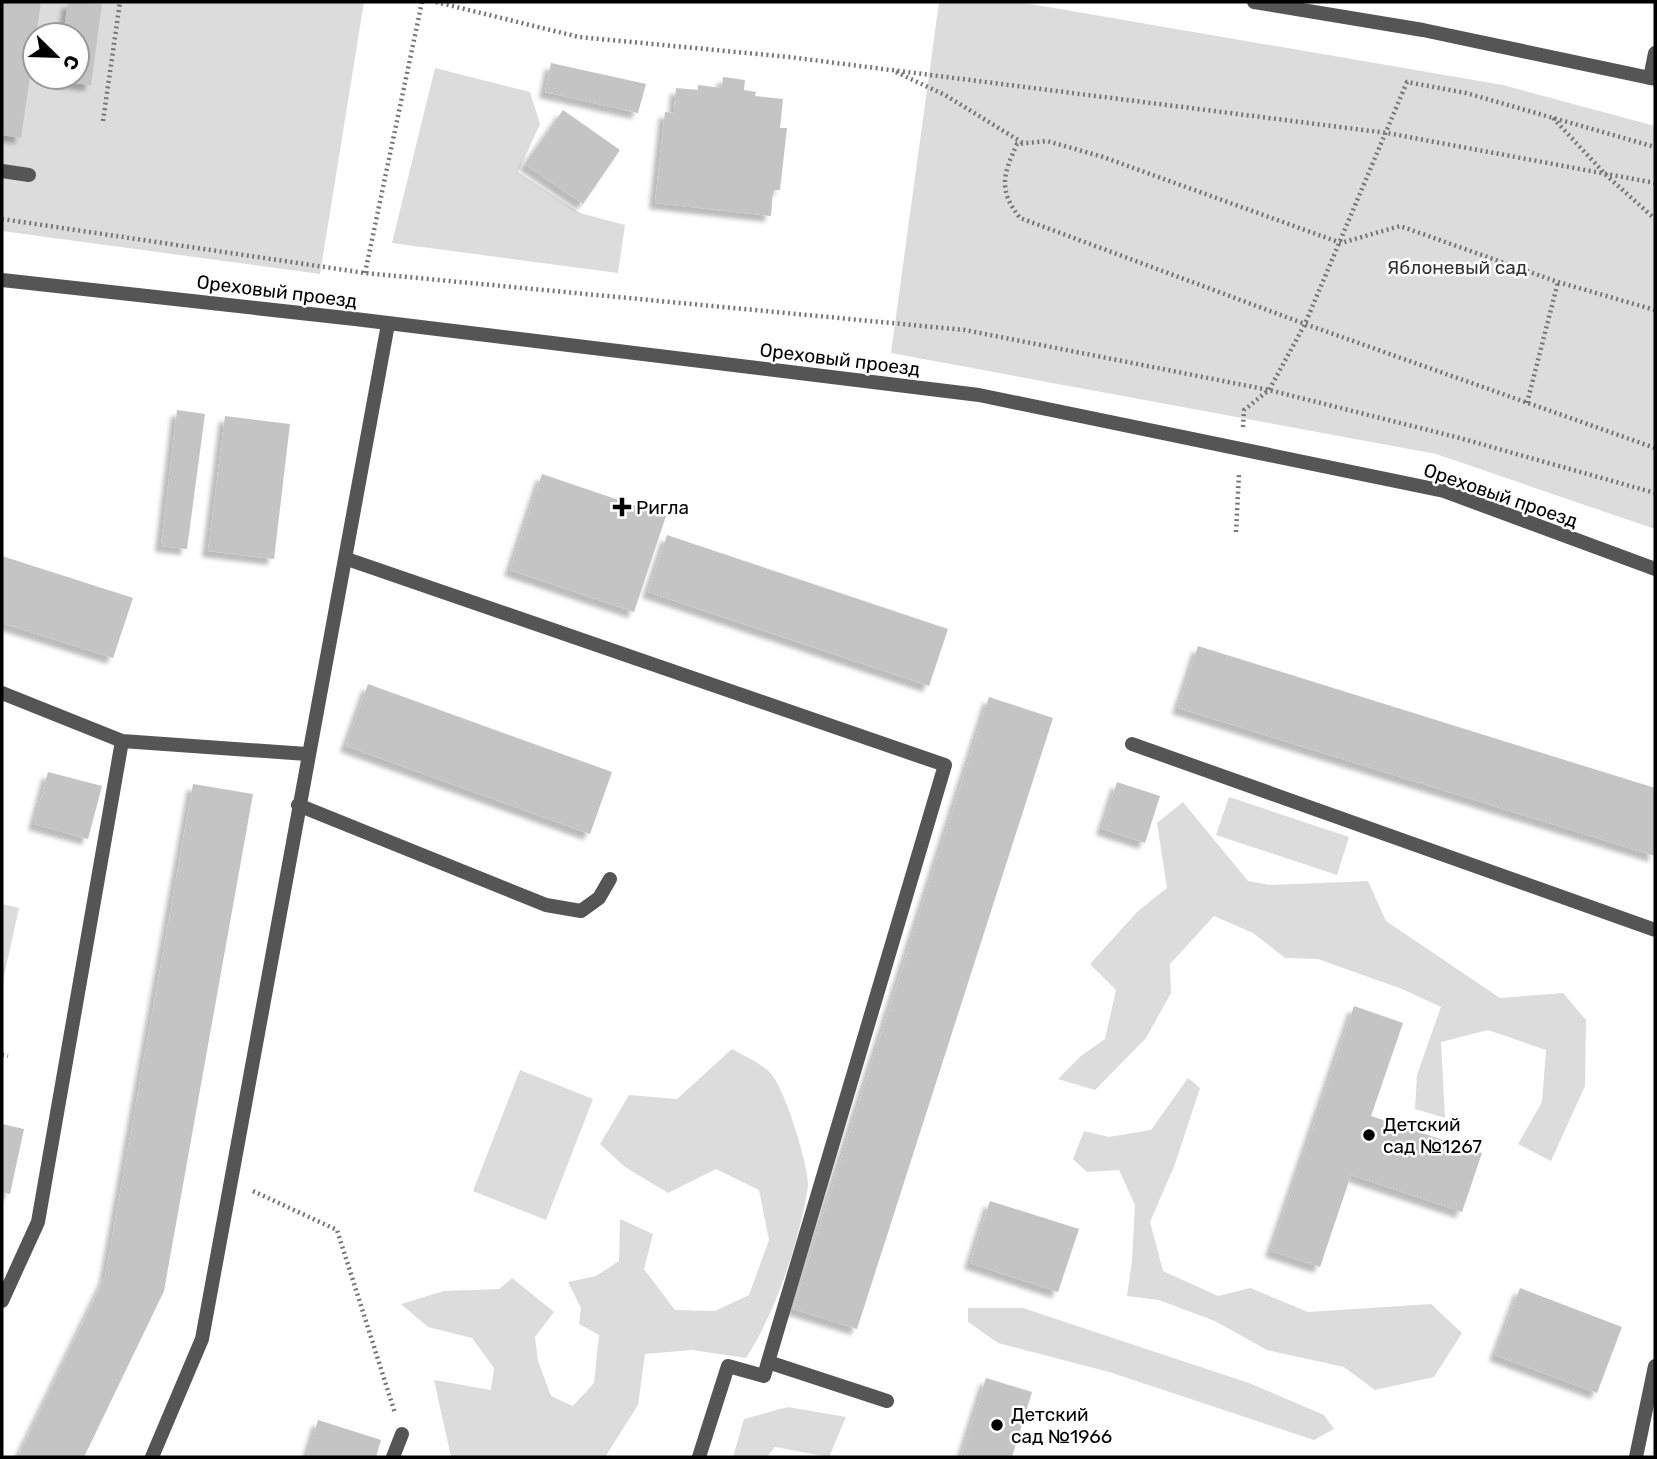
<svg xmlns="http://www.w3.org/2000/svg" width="1657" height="1459" viewBox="0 0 1657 1459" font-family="Rubik,sans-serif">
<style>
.green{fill:#dcdcdc;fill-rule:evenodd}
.building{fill:#c4c4c4;filter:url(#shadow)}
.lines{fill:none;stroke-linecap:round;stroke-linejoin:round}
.path{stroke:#777;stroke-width:4.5;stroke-dasharray:2 3.5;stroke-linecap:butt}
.service{stroke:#555;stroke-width:14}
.tertiary{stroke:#555;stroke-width:14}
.poi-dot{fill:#000;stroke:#fff;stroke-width:2.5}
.labels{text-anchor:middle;stroke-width:5;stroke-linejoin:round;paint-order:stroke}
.park-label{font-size:19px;fill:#333;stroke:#fff}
.street-label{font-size:19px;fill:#000;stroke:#fff}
.poi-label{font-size:19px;fill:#000;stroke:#fff;text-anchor:start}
</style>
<defs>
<filter id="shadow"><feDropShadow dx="-6" dy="6" stdDeviation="2" flood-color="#0004"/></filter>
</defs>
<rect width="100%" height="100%" fill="#fff"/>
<path class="green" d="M2,2H364L320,274L2,231ZM35,35H77V77H35Z
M939,2H1019L1503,85L1655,126V529L1436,454L891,353Z
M435,68L530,92L540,124L518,172L580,213L625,225L618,273L392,243Z
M1229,797L1349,837L1337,875L1216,835Z
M1183,802L1248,881L1270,885L1368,881L1386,921L1500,998L1563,993L1586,1020L1585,1086L1551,1161L1518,1144L1542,1102L1546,1050L1488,1030L1441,1042L1445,1118L1415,1109L1417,1075L1441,1007L1402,989L1318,959L1285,958L1253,933L1214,916L1170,964L1171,993L1146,1038L1095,1090L1058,1079L1081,1056L1105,1039L1116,990L1090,964L1138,911L1167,888L1157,823Z
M2,904L19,908L2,985Z
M732,1049C744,1056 763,1064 772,1075C785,1090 810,1169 808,1187C799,1242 776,1312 746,1358L692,1350L645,1354L638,1405L605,1457H451L434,1380L491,1390L494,1368L472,1338L428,1327L401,1304L444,1291L499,1289L512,1278L554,1312L535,1337L538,1361L551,1396L573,1406L594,1383L599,1335L579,1324L581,1308L568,1282L596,1276L619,1261L620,1219L653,1234L644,1269L675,1310L715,1311L749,1295L769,1240L759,1190L716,1169L668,1193L625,1167L600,1144L629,1095L677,1099Z
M520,1070L593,1099L546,1220L473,1191Z
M1188,1078L1200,1088L1175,1164L1150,1222L1163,1271L1218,1296L1250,1288L1308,1312L1431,1304L1462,1333L1434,1377L1375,1390L1344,1367L1267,1350L1215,1321L1159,1300L1127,1296L1132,1260L1135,1205L1119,1170L1087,1172L1073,1159L1084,1131L1109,1137L1151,1130Z
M968,1308H1023L1125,1342L1249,1383L1324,1415L1334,1429L1314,1440L1109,1372L998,1343L968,1322Z
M788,1407L846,1417L829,1457L775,1447L767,1457H733L744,1419Z"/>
<path class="building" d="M2,2H41L21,138L2,135Z
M68,2L102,4L91,85L56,81V77H77V35H63Z
M551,63L646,84L638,113L545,92Z
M723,77L745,80L744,90L756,92L755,96L783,99L780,128H787L780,190H773L771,216L655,203L665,112L674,113L676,88L698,90V85L722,88Z
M563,110L620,150L583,204L525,164Z
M177,410L205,414L187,549L161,546Z
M225,416L290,424L274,559L208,551Z
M542,474L666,516L634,612L510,570Z
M667,535L948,629L929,686L648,592Z
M2,556L133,598L113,658L2,623Z
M1198,646L1655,788V856L1178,708Z
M368,684L612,772L590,834L346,746Z
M989,697L1053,718L857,1329L793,1309Z
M48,772L102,786L88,839L34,824Z
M1117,782L1160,796L1145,843L1102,829Z
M193,784L253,794L164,1291L84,1457H18L105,1277Z
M1354,1006L1403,1023L1371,1116L1482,1153L1462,1212L1351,1175L1320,1267L1271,1251Z
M2,1124L24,1129L10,1194L2,1192Z
M990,1201L1079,1229L1058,1292L970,1263Z
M1520,1288L1622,1327L1597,1393L1495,1355Z
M986,1378L1032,1392L1012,1457H961Z
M318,1420L381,1440L376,1457H307Z"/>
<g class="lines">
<path class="path" d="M436,2L579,37L789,57L1387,133L1655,183
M896,72L945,95L1023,143
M1553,118L1606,175L1655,219
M103,121L120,2
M2,219L365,273L965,330L1269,390L1456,437L1655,493
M365,273L422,2
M1655,310L1558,282L1400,226L1341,243L1103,157L1047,141L1017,144C1003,175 998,190 1020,218L1305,324L1655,448
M1527,403L1558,282
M1243,427L1244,410L1269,390L1305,324L1407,82L1466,93L1655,147
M1236,532L1239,474
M2,1055L8,1056
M253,1191L337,1230L395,1413"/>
<path class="service" d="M1650,78L1655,53
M2,171L29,175
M347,559L945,765L768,1362L887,1401
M2,693L122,741
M1132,744L1655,930
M298,805L546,905L581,911L599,898L610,879
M2,1301L38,1222L122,741L307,754
M152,1457L202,1339L388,324
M393,1457L402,1434
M699,1457L728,1366L764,1376L768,1362
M1636,1457L1655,1366"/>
<path class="tertiary" d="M1254,2L1423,30L1655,79
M2,280L355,319L979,395L1444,491L1655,569"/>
</g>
<g class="poi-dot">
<path d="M618.5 496.5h7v7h7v7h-7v7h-7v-7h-7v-7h7z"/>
<circle cx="1369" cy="1135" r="7"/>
<circle cx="997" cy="1425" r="7"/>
</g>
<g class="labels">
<g class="park-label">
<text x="1457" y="274">Яблоневый сад</text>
</g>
<g class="street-label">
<text transform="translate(277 291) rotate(7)" y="7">Ореховый проезд</text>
<text transform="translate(840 359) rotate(7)" y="7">Ореховый проезд</text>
<text transform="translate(1501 495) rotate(19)" y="7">Ореховый проезд</text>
</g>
<g class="poi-label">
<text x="636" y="514">Ригла</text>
<text x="1383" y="1131">Детский<tspan x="1383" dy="22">сад №1267</tspan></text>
<text x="1011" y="1421">Детский<tspan x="1011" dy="22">сад №1966</tspan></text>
</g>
</g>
<rect width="1657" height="1459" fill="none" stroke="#000000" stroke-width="7"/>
<g transform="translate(56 56) rotate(113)"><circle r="33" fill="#ffffff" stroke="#999999" stroke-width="2"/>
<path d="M0-5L12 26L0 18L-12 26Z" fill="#000000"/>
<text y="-10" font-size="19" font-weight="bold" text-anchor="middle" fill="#000000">С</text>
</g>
</svg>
